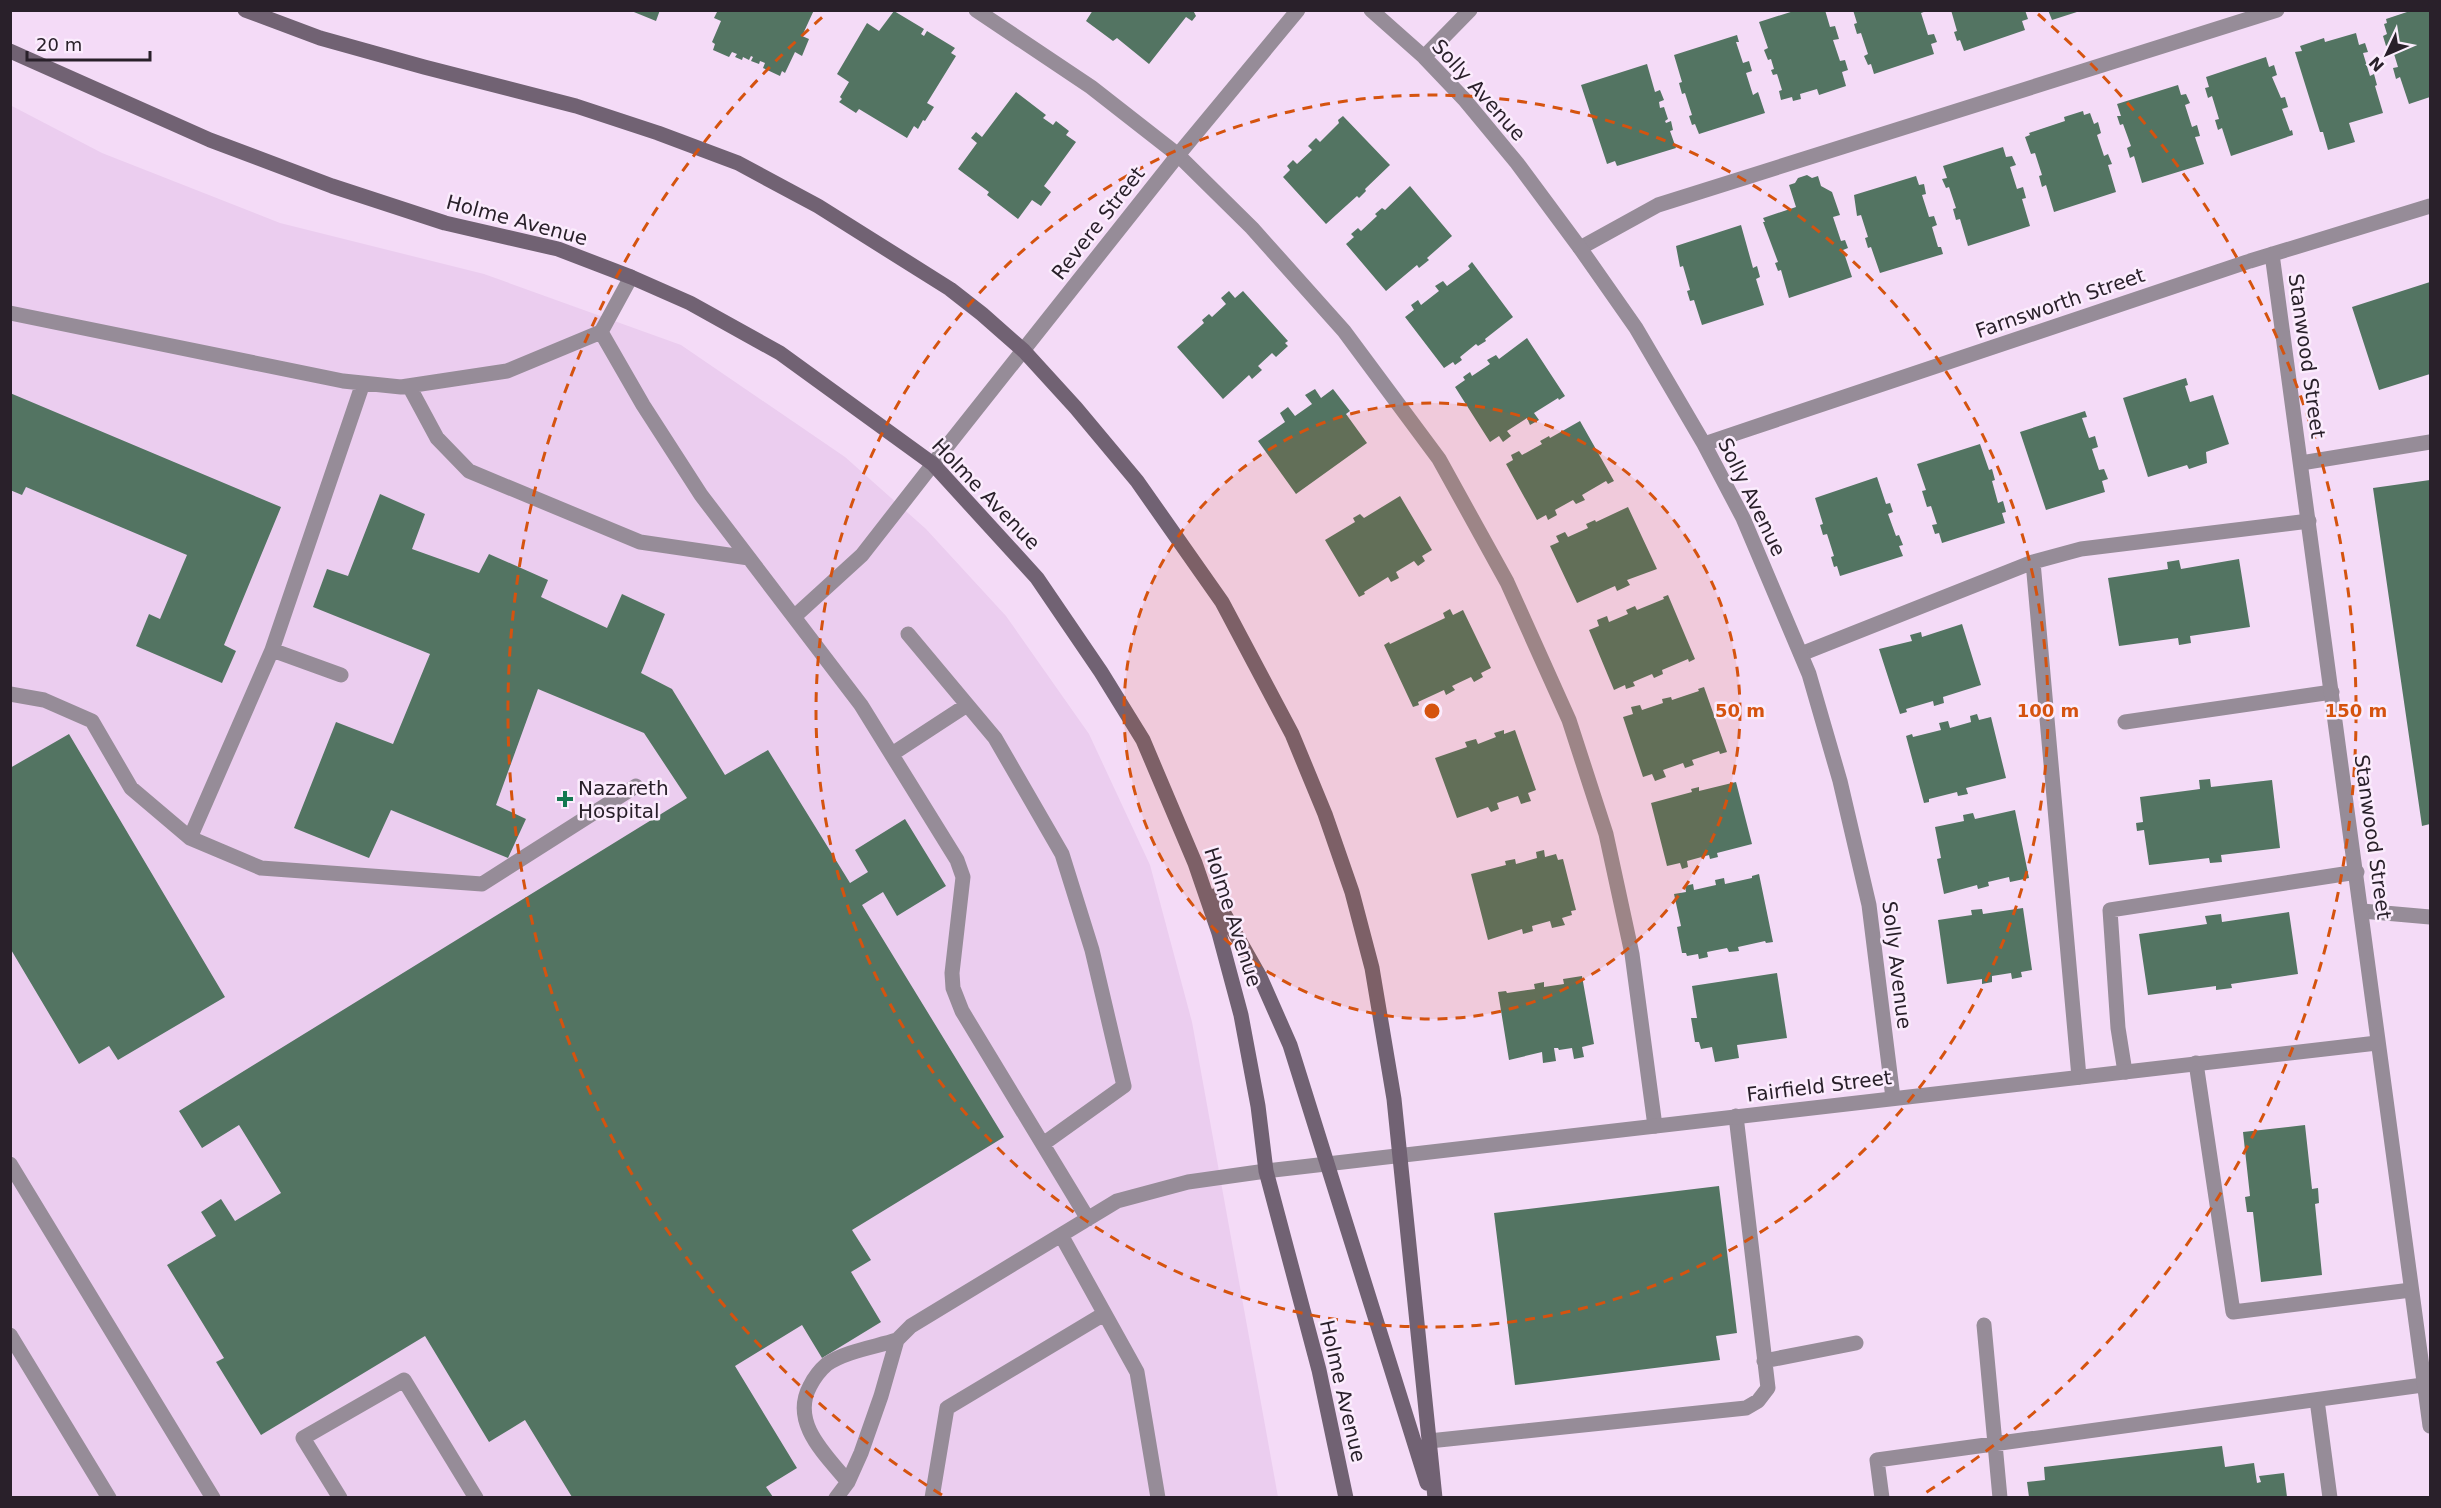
<svg xmlns="http://www.w3.org/2000/svg" width="2441" height="1508" viewBox="0 0 2441 1508" font-family="'DejaVu Sans',sans-serif">
<style>
.built{fill:#ebcdef}
.building{fill:#537462}
.lines{fill:none;stroke-linecap:round;stroke-linejoin:round}
.service{stroke:#968c98;stroke-width:15}
.minor{stroke:#968c98;stroke-width:15}
.secondary{stroke:#716273;stroke-width:15}
.ring{fill:none;stroke:#d5530f;stroke-width:3;stroke-dasharray:10 8}
.poi-dot{fill:#147951;stroke:#fbecfd;stroke-width:2}
.labels{text-anchor:middle;stroke-width:5;stroke-linejoin:round;paint-order:stroke}
.street-label{font-size:20px;fill:#29202a;stroke:#fbecfd}
.poi-label{font-size:20px;fill:#29202a;stroke:#fbecfd;text-anchor:start}
.centre{fill:#d5530f;stroke:#fbecfd;stroke-width:3}
.ring-label{font-size:18px;text-anchor:middle;font-weight:bold;fill:#d5530f;stroke:#fbecfd;stroke-width:5;stroke-linejoin:round;paint-order:stroke}
</style>
<rect width="100%" height="100%" fill="#f4dbf7"/>
<path class="built" d="M10,105L102,153L280,223L484,274L681,345L845,457L926,529L1006,616L1089,734L1150,865L1192,1022L1278,1497H11Z"/>
<path class="building" d="M629,10H660L656,21Z
M718,10H814L802,36L809,39L802,56L795,52L785,73L782,71L780,76L763,68L765,63L760,61L759,64L751,61L753,57L751,56L749,60L743,57L742,60L735,57L737,54L732,52L729,57L713,50L715,44L712,42L721,21L714,18Z
M1093,10H1193L1196,16L1192,21L1186,17L1149,64L1117,38L1113,41L1086,21Z
M1797,10H1825L1830,27L1835,26L1839,39L1833,40L1840,61L1845,60L1848,70L1842,72L1846,86L1819,95L1817,89L1800,94L1801,99L1793,101L1792,97L1781,100L1779,91L1782,90L1777,74L1773,75L1771,70L1774,69L1771,59L1768,60L1764,50L1768,48L1759,22Z
M1853,10H1929L1921,13L1928,35L1934,34L1937,42L1931,44L1934,54L1874,74L1871,64L1868,65L1864,56L1868,54L1861,33L1857,34L1854,24L1857,23Z
M1951,10H2025L2028,19L2022,21L2025,30L1964,51L1960,40L1957,41L1954,32L1957,31Z
M2048,10H2080V11L2052,20Z
M2413,10H2430V97L2409,104L2400,77L2396,79L2393,68L2398,67L2391,44L2386,46L2383,36L2387,34L2384,24L2387,23L2386,19Z
M894,11L924,29L921,34L924,36L927,31L955,48L951,53L956,56L927,103L934,107L925,121L923,120L918,129L914,126L907,138L859,109L856,113L839,102L842,99L840,97L849,82L837,74L867,23L879,31Z
M2356,33L2359,45L2365,43L2368,52L2363,53L2370,76L2374,74L2377,85L2375,86L2383,113L2349,123L2355,142L2328,150L2323,132H2320L2295,52L2302,51L2300,46L2324,38L2325,42Z
M1737,35L1739,42H1736L1743,63L1749,61L1752,71L1746,73L1753,95L1758,92L1765,113L1699,134L1695,124L1692,125L1689,116L1692,115L1685,93L1682,94L1679,83L1682,82L1674,55Z
M2266,57L2269,67L2274,65L2277,75L2272,77L2281,98L2285,97L2288,107L2282,109L2290,131L2292,130L2293,135L2231,156L2222,128L2218,130L2215,120L2219,119L2212,96L2208,98L2205,88L2209,87L2206,77Z
M1647,64L1655,92L1660,90L1664,100L1659,102L1660,108L1664,107L1668,119L1665,121L1666,123L1671,121L1673,130L1670,131L1676,148L1617,166L1615,161L1607,164L1581,85Z
M2178,85L2181,95L2186,94L2190,103L2185,105L2192,127L2197,125L2200,136L2195,137L2204,164L2142,183L2134,156L2130,158L2127,148L2131,146L2123,124L2120,125L2117,116H2121L2117,104Z
M1016,92L1046,115L1043,118L1053,125L1056,121L1069,131L1066,135L1076,142L1044,186L1051,192L1041,206L1032,200L1018,219L987,195L989,192L958,169L977,143L971,138L976,132L982,137Z
M2083,111L2084,115L2090,113L2094,124L2098,122L2101,133L2097,135L2104,156L2108,154L2112,164L2108,165L2116,192L2054,212L2046,185L2042,187L2039,176L2042,175L2035,153L2031,154L2025,137L2030,135L2029,133L2065,121L2064,117Z
M1343,116L1390,165L1365,189L1366,191L1359,198L1357,196L1326,224L1283,177L1290,170L1287,166L1293,160L1297,164L1312,150L1308,146L1316,138L1320,142L1339,123L1338,120Z
M2003,147L2006,157L2012,156L2016,165L2010,167L2017,189L2023,187L2026,198L2022,199L2030,226L1968,246L1960,219L1956,220L1953,209L1956,208L1949,187L1946,188L1942,179L1947,178L1943,166Z
M1807,175L1812,178L1818,176L1821,186L1832,192L1840,215L1833,217L1841,241L1845,240L1848,248L1843,250L1852,277L1789,298L1781,270L1778,271L1775,263L1778,262L1763,222H1765L1763,218L1796,207L1789,185L1795,183L1798,178Z
M1916,176L1919,185L1924,184L1926,194L1922,195L1929,217L1934,216L1937,225L1932,227L1938,247H1941L1943,254L1880,273L1871,247L1868,248L1865,238L1868,237L1861,215L1857,216L1854,195Z
M1410,186L1452,236L1427,258L1429,260L1419,268L1417,265L1386,291L1346,244L1354,237L1351,234L1358,228L1361,231L1377,216L1375,214L1382,208L1385,210Z
M1741,225L1753,268L1757,266L1760,277L1756,279L1764,305L1702,325L1694,300L1690,301L1687,291L1690,290L1683,266L1680,267L1676,246Z
M1472,262L1513,317L1485,339L1486,341L1478,346L1476,344L1460,357L1462,360L1455,365L1453,362L1444,368L1405,317L1414,310L1411,305L1418,300L1421,305L1439,291L1435,286L1443,281L1447,286L1470,269L1468,266Z
M2430,282V374L2379,390L2352,307Z
M1229,291L1235,298L1243,291L1288,341L1285,343L1288,346L1276,357L1272,353L1258,366L1262,370L1252,379L1249,375L1223,399L1177,347L1204,323L1202,320L1209,314L1212,317L1226,304L1221,298Z
M1527,338L1565,396L1559,400L1558,398L1534,413L1539,420L1530,425L1527,418L1507,431L1511,436L1503,442L1499,436L1490,442L1455,387L1465,380L1463,377L1470,372L1472,376L1490,364L1487,360L1496,355L1499,359Z
M2186,378L2188,385L2185,386L2190,402L2213,395L2229,444L2206,452L2207,463L2189,469L2187,465L2148,477L2123,398Z
M1315,389L1321,398L1333,389L1350,411L1346,414L1367,443L1296,494L1258,441L1285,422L1280,413L1288,407L1295,416L1312,404L1305,395Z
M10,393L281,507L224,645L236,651L222,683L136,646L149,614L160,619L187,555L26,487L22,495L10,490Z
M2085,411L2087,417L2082,418L2089,438L2095,436L2098,447L2092,449L2099,470L2104,469L2108,479L2102,481L2105,492L2046,510L2020,432Z
M1580,421L1614,481L1608,484L1606,481L1582,495L1585,500L1576,504L1573,500L1555,510L1557,515L1548,520L1546,515L1537,520L1506,464L1513,460L1511,455L1519,451L1522,455L1542,444L1540,441L1549,436L1550,438Z
M1980,444L1989,470L1992,469L1995,480L1992,481L1998,503L2003,501L2006,512L2002,513L2005,523L1942,543L1939,533L1935,534L1932,525L1937,524L1931,506L1927,507L1922,491L1926,490L1917,464Z
M1877,477L1886,504L1890,503L1893,512L1888,514L1896,536L1899,535L1903,545L1899,546L1903,556L1840,576L1837,566L1834,567L1831,557L1834,556L1827,534L1823,535L1820,525L1823,524L1815,498Z
M2430,480V824L2422,826L2373,488Z
M380,494L425,514L412,549L479,573L489,554L548,580L541,597L607,628L622,594L665,614L641,673L672,689L725,775L768,750L850,883L868,872L855,850L905,819L946,886L897,916L883,892L862,905L1004,1137L852,1230L871,1260L851,1272L881,1322L822,1358L802,1325L735,1366L797,1468L766,1487L773,1497H572L525,1420L489,1442L425,1336L261,1435L216,1362L224,1358L167,1265L216,1236L201,1212L221,1199L235,1221L281,1193L239,1125L202,1148L179,1111L687,798L644,733L538,689L496,805L526,819L508,858L391,810L369,858L294,828L336,722L393,744L430,654L313,607L327,569L348,576Z
M1400,496L1432,550L1422,556L1425,561L1418,566L1414,561L1396,572L1399,578L1391,582L1388,577L1364,592L1365,594L1359,597L1325,540L1355,522L1353,518L1360,514L1364,518Z
M1628,507L1657,569L1627,580L1630,585L1617,591L1615,586L1577,603L1550,546L1559,542L1556,536L1565,532L1568,537L1588,528L1586,524L1595,520L1596,522Z
M2239,559L2250,627L2190,636L2191,643L2179,645L2178,638L2119,646L2108,578L2168,569L2167,562L2179,560L2181,569Z
M1668,595L1695,659L1689,662L1688,659L1662,670L1663,674L1654,678L1652,674L1633,682L1635,686L1626,689L1625,685L1614,690L1589,630L1599,626L1597,620L1607,616L1609,622L1628,614L1626,610L1635,606L1637,610L1664,599L1663,597Z
M1450,609L1453,615L1463,610L1491,668L1481,673L1483,677L1474,682L1471,677L1452,686L1455,690L1446,695L1444,690L1418,702L1419,705L1413,707L1384,645L1389,642L1390,644L1445,618L1443,613Z
M1962,624L1981,685L1943,697L1944,703L1934,706L1933,701L1906,709L1907,712L1900,714L1879,649L1912,641L1910,635L1921,632L1922,637Z
M1704,687L1727,752L1720,754L1719,751L1692,760L1694,765L1685,768L1683,763L1663,770L1666,777L1655,781L1652,774L1643,777L1623,717L1633,714L1631,707L1640,705L1642,710L1663,703L1662,699L1671,697L1672,700L1699,691L1698,689Z
M1977,714L1979,720L1991,717L2006,778L1966,788L1968,794L1958,796L1957,792L1929,799V802L1924,803L1906,736L1912,734L1913,737L1941,730L1939,723L1948,721L1950,728L1971,722L1970,716Z
M1504,730V734L1515,730L1536,790L1528,793L1531,801L1521,804L1518,796L1497,803L1499,809L1491,812L1488,807L1457,818L1435,758L1467,747L1465,742L1476,739L1478,744L1496,737L1494,733Z
M69,734L225,997L118,1060L109,1046L79,1064L10,948V768Z
M2210,779L2211,787L2272,780L2280,848L2221,855L2222,862L2210,863L2209,858L2149,865L2144,830L2137,831L2136,823L2143,822L2140,797L2200,789L2199,780Z
M1736,782L1752,844L1717,853L1718,857L1710,859L1709,855L1687,861L1688,867L1682,869L1680,863L1667,866L1651,803L1692,792L1691,789L1699,787V791Z
M2015,810L2029,878L2010,882L2009,877L1988,882L1989,886L1978,889L1977,885L1944,894L1937,859L1941,858L1935,827L1964,821L1963,815L1973,813L1975,819Z
M1544,850L1545,857L1556,854L1558,860L1563,859L1576,910L1571,911L1572,915L1562,918L1565,925L1552,928L1550,921L1532,926L1533,931L1523,934L1522,929L1488,940L1471,874L1506,865L1505,861L1515,859L1516,864L1537,858L1536,852Z
M1759,874L1773,942L1766,943L1765,941L1738,947L1739,951L1729,952L1727,948L1707,952L1708,957L1699,959L1698,954L1687,956L1686,953H1682L1677,927L1681,926L1674,894L1686,892L1685,886L1693,884L1694,890L1716,885L1715,880L1724,878L1725,884L1752,878V876Z
M2023,908L2032,970L2021,972L2022,977L2012,979L2011,973L1992,976V982L1982,984V979L1947,984L1938,920L1972,915L1971,910L1982,909L1983,914Z
M2289,912L2298,974L2231,984L2232,988L2216,990V986L2148,995L2139,934L2207,924L2205,916L2221,914L2222,922Z
M1777,973L1787,1038L1737,1045L1739,1058L1715,1062L1712,1047L1701,1049L1699,1042H1695L1691,1018H1697L1692,986Z
M1582,976L1594,1044L1582,1047L1584,1057L1574,1059L1572,1048L1559,1050L1558,1048H1554L1556,1061L1543,1063L1542,1052L1509,1060L1498,992L1506,991L1507,993L1535,989L1534,984L1544,982V987L1564,984L1563,979Z
M2305,1125L2312,1189L2318,1188L2319,1203L2315,1204L2322,1275L2261,1282L2253,1212H2247L2245,1197L2250,1196L2243,1132Z
M1719,1186L1737,1333L1716,1336L1720,1360L1515,1385L1494,1213Z
M2222,1446L2225,1467L2254,1463L2257,1483L2261,1482L2259,1476L2284,1473L2287,1497H2029L2027,1482L2045,1480L2044,1467Z"/>
<g class="lines">
<path class="service" d="M976,10L1091,87L1178,155L1252,228L1344,331L1439,459L1507,582L1569,720L1606,834L1632,954L1655,1126
M1580,248L1658,205L2277,10
M10,313L343,381L401,387L507,371L601,332L631,277
M601,332L643,405L701,495L861,705L957,860L963,877L952,973L953,988L962,1011L1088,1219
M409,386L437,438L469,471L640,542L749,558
M2301,463L2430,442
M2033,562L2079,1077
M794,617L862,555L933,464
M908,634L995,738L1062,854L1092,950L1124,1086L1043,1144
M272,650L363,383
M1801,654L2033,562L2081,549L2309,521
M10,694L44,700L92,721L131,788L190,838L261,868L482,884L636,786
M2125,722L2332,692
M892,754L967,705
M190,838L272,650L341,675
M2362,911L2430,917
M2196,1063L2233,1312L2411,1290
M2125,1072L2118,1028L2110,910L2357,872
M10,1164L213,1498
M1061,1235L1137,1372L1158,1498
M1984,1325L2000,1498
M10,1335L109,1498
M1764,1361L1856,1343
M2317,1400L2330,1498
M1429,1441L1746,1408L1758,1401L1768,1388L1736,1116
M848,1482C826,1455 790,1423 810,1386C814,1378 820,1370 827,1364C846,1351 875,1347 897,1340
M340,1498L303,1438L404,1380L476,1498
M836,1498L848,1482L861,1453L881,1396L897,1340L911,1326L1117,1201L1188,1182L1266,1171
M932,1498L947,1408L1104,1314
M1882,1498L1877,1460L2430,1384"/>
<path class="minor" d="M1371,10L1424,57L1464,99L1517,163L1580,248L1636,328L1704,444L1743,518L1809,674L1840,781L1869,905L1893,1098
M1424,57L1470,10
M2272,254L2430,1426
M1704,444L2250,261L2430,206
M933,464L1178,155L1298,10
M1266,1171L2377,1043"/>
<path class="secondary" d="M245,10L320,38L424,67L576,106L658,133L738,163L818,206L950,289L982,314L1024,351L1076,408L1137,481L1222,602L1292,734L1325,814L1352,892L1372,968L1394,1099L1435,1498
M10,51L210,140L332,186L445,223L558,249L631,277L690,303L780,353L933,464L1037,578L1101,672L1143,740L1195,863L1219,933L1241,1015L1258,1106L1266,1171L1319,1370L1346,1498
M1214,896L1260,977L1290,1045L1427,1483"/>
</g>
<circle cx="1432" cy="711" r="308" fill="#d5530f" fill-opacity=".12"/>
<g class="ring">
<circle cx="1432" cy="711" r="308"/>
<circle cx="1432" cy="711" r="616"/>
<path d="M942 1495A924 924 0 0 1 826 14M2038 14A924 924 0 0 1 1922 1495"/>
</g>
<path class="poi-dot" d="M562 790h6v6h6v6h-6v6h-6v-6h-6v-6h6z"/>
<g class="labels">
<g class="street-label">
<text transform="translate(1479 90) rotate(48)" y="7">Solly Avenue</text>
<text transform="translate(517 220) rotate(15)" y="7">Holme Avenue</text>
<text transform="translate(1098 223) rotate(-52)" y="7">Revere Street</text>
<text transform="translate(2060 303) rotate(-19)" y="7">Farnsworth Street</text>
<text transform="translate(2307 356) rotate(82)" y="7">Stanwood Street</text>
<text transform="translate(986 494) rotate(46)" y="7">Holme Avenue</text>
<text transform="translate(1752 497) rotate(64)" y="7">Solly Avenue</text>
<text transform="translate(2373 837) rotate(82)" y="7">Stanwood Street</text>
<text transform="translate(1233 917) rotate(72)" y="7">Holme Avenue</text>
<text transform="translate(1897 965) rotate(83)" y="7">Solly Avenue</text>
<text transform="translate(1819 1086) rotate(-7)" y="7">Fairfield Street</text>
<text transform="translate(1343 1391) rotate(77)" y="7">Holme Avenue</text>
</g>
<g class="poi-label">
<text x="578" y="795">Nazareth<tspan x="578" dy="23">Hospital</tspan></text>
</g>
</g>
<circle cx="1432" cy="711" r="9" class="centre"/>
<g class="ring-label">
<text x="1740" y="717">50 m</text>
<text x="2048" y="717">100 m</text>
<text x="2356" y="717">150 m</text>
</g>
<rect width="2441" height="1508" fill="none" stroke="#29202a" stroke-width="24"/>
<g transform="translate(2387 54) rotate(226)" stroke="#fbecfd" stroke-width="4.5" paint-order="stroke">
<path d="M0-4.5L10 22L0 15L-10 22Z" fill="#29202a"/>
<text y="-9" font-size="16" font-weight="bold" text-anchor="middle" fill="#29202a">N</text>
</g>
<path d="M27 51v9h123v-9" fill="none" stroke="#29202a" stroke-width="3"/>
<text x="36" y="51" font-size="18" fill="#29202a" stroke="#fbecfd" stroke-width="4.5" paint-order="stroke">20 m</text>
</svg>
